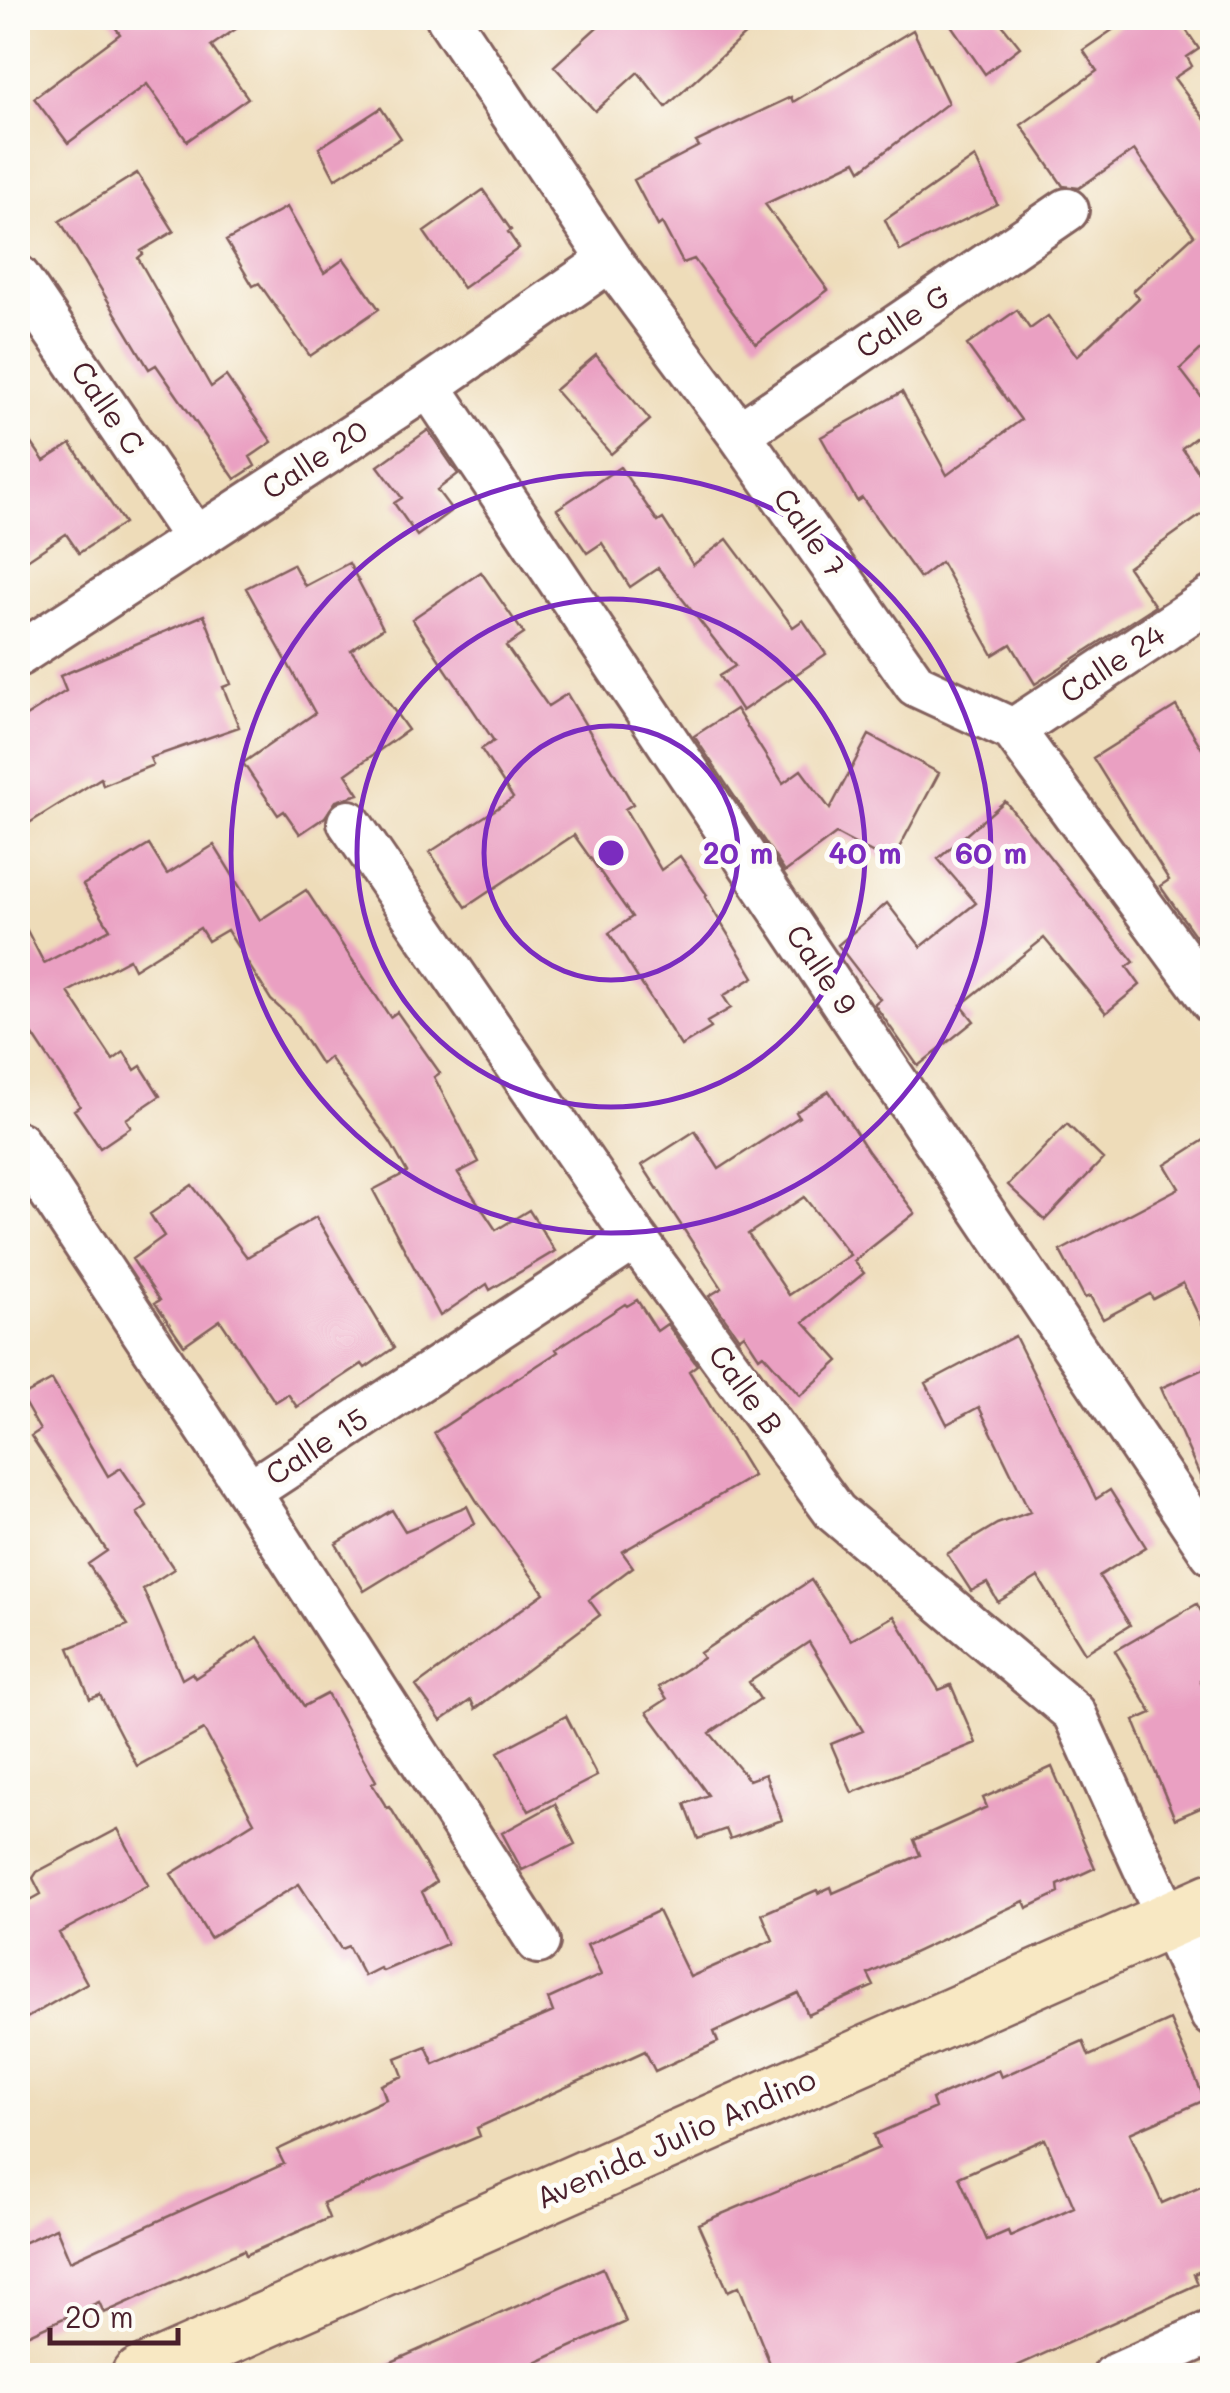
<svg xmlns="http://www.w3.org/2000/svg" width="1230" height="2393" viewBox="0 0 1230 2393" font-family="Mali,sans-serif">
<style>
.building{fill:#eaa0c2;fill-rule:evenodd}
.lines{fill:none;stroke-linecap:round;stroke-linejoin:round}
.street-casing{stroke:#83615d;stroke-width:48}
.secondary-casing{stroke:#83615d;stroke-width:60}
.street{stroke:#fff;stroke-width:42}
.secondary{stroke:#f8e8c3;stroke-width:55}
.ring{fill:none;stroke:#7b2cbf;stroke-width:5}
.labels{text-anchor:middle;stroke-width:10;stroke-linejoin:round;paint-order:stroke}
.street-label{font-size:30px;fill:#4a1f2b;stroke:#fdfcf7}
.centre{fill:#7b2cbf;stroke:#fdfcf7;stroke-width:5}
.ring-label{font-size:30px;text-anchor:middle;font-weight:bold;fill:#7b2cbf;stroke:#fdfcf7;stroke-width:10;stroke-linejoin:round;paint-order:stroke}
</style>
<rect width="100%" height="100%" fill="#fdfcf7"/>
<filter id="ink" filterUnits="userSpaceOnUse"><feTurbulence type="fractalNoise" baseFrequency=".01" numOctaves="2"/><feDisplacementMap in="SourceGraphic" scale="20" xChannelSelector="R" yChannelSelector="G"/><feConvolveMatrix kernelMatrix="1 2 1 2 8 2 1 2 1" color-interpolation-filters="sRGB"/></filter>
<filter id="wash" filterUnits="userSpaceOnUse"><feTurbulence type="fractalNoise" baseFrequency=".0048" numOctaves="4" result="noise"/><feDisplacementMap in="SourceGraphic" scale="40" xChannelSelector="R" yChannelSelector="G"/><feGaussianBlur stdDeviation="2.25" result="paint"/><feColorMatrix in="noise" values="0 0 0 0 0 0 0 0 0 0 0 0 0 0 0 0 0 1.4 0 .05"/><feComposite in="paint" operator="in"/></filter>
<g filter="url(#wash)">
<rect width="100%" height="100%" fill="#eedcb9"/>
<g id="blocks">
<path class="building" d="M109,18H252L211,46L248,98L187,141L147,84L68,143L34,98L120,34Z
M607,18H763L666,107L638,72L595,111L554,66Z
M946,18H997L1020,47L985,74Z
M1130,18H1178L1199,49L1187,57L1192,66L1174,78L1212,129V339L1180,369L1212,411V425L1182,448L1212,492V507L1128,567L1155,606L1035,684L1011,644L993,655L941,562L920,578L862,498L857,501L821,437L902,392L947,475L1021,420L967,345L1017,310L1030,329L1048,316L1077,356L1139,298L1133,291L1194,235L1134,150L1079,188L1063,186L1021,125L1097,71L1083,50Z
M913,30L948,103L861,170L856,161L765,204L828,290L756,344L694,259L683,263L662,223L658,226L634,180L699,146L696,142L791,97L793,102Z
M381,108L401,138L335,179L319,148Z
M975,157L997,204L900,251L885,220Z
M137,173L174,231L141,251L143,254L138,258L211,387L226,376L272,442L250,457L255,466L235,479L156,365L149,369L60,221Z
M483,190L511,230L508,232L519,248L463,288L424,232Z
M287,207L324,273L344,259L379,309L310,356L259,283L253,286L226,241Z
M596,355L650,420L611,454L555,390Z
M18,423L44,461L71,444L124,523L79,553L66,534L18,566Z
M428,430L458,474L437,490L452,510L417,536L394,503L402,498L378,466Z
M620,467L658,522L663,519L693,565L727,539L793,627L803,620L826,654L742,711L719,676L735,666L658,568L630,587L602,543L587,553L557,509Z
M349,563L383,628L351,650L408,730L346,774L359,794L336,801L325,817L300,834L284,811L278,815L243,763L315,713L246,588L293,564L305,586Z
M481,572L524,634L506,646L548,706L567,694L633,804L625,809L661,870L680,856L707,895L705,897L754,977L723,996L731,1008L707,1022L711,1028L681,1046L609,933L632,917L574,835L466,907L430,852L513,798L481,749L494,741L412,619Z
M204,615L231,684L223,687L239,727L150,758L153,765L103,785L101,778L18,830V721L66,691L60,676Z
M1176,706L1212,765V959L1160,886L1169,880L1093,758Z
M736,709L783,783L801,770L830,809L869,735L939,773L891,863L836,834L785,872L694,736Z
M1005,801L1134,962L1127,967L1140,985L1106,1013L1044,938L961,1005L974,1021L918,1066L874,1004L880,999L838,945L887,903L921,947L976,903L938,859Z
M149,845L167,874L214,845L260,920L306,890L390,1017L397,1012L440,1073L434,1077L479,1162L458,1173L496,1230L529,1210L555,1251L490,1290L487,1284L440,1316L373,1190L407,1172L390,1142L329,1057L321,1064L292,1019L271,1000L227,930L208,941L200,928L134,969L129,959L68,992L113,1060L124,1052L135,1070L141,1066L160,1096L126,1119L131,1127L100,1148L74,1110L80,1106L33,1035L18,1043V913L44,963L110,929L83,885Z
M829,1091L868,1151L915,1213L854,1261L864,1273L804,1322L839,1361L800,1396L763,1354L759,1357L744,1334L739,1338L709,1296L722,1288L642,1165L695,1131L719,1169L799,1117L796,1112ZM804,1197L850,1255L789,1295L748,1234Z
M1067,1124L1103,1159L1045,1220L1008,1185Z
M1212,1135V1344L1183,1283L1153,1299L1150,1294L1103,1319L1090,1296L1085,1298L1060,1251L1179,1188L1165,1165Z
M192,1185L247,1257L316,1217L394,1348L365,1368L362,1364L297,1407L288,1394L275,1402L220,1320L184,1345L155,1303L160,1300L132,1259L164,1236L150,1214Z
M637,1300L657,1331L667,1324L697,1365L689,1371L753,1476L622,1552L633,1567L589,1600L600,1615L475,1709L471,1700L441,1721L416,1686L544,1593L476,1500L434,1433L558,1352L556,1349L625,1304L627,1306Z
M1015,1336L1096,1499L1110,1490L1146,1547L1099,1576L1130,1625L1085,1653L1038,1577L998,1602L987,1583L971,1591L947,1554L997,1524L1030,1512L979,1407L947,1424L926,1383Z
M1212,1365V1503L1161,1388Z
M52,1380L108,1476L121,1468L147,1506L137,1513L174,1569L143,1589L182,1679L192,1673L195,1678L258,1637L304,1706L327,1694L376,1781L372,1784L387,1808L390,1807L436,1882L422,1892L447,1944L383,1971L380,1968L364,1976L348,1946L341,1949L299,1884L210,1938L171,1874L254,1822L204,1730L137,1766L100,1695L90,1699L69,1648L128,1625L88,1564L107,1551L31,1436L40,1430L21,1397Z
M467,1506L475,1523L364,1591L336,1544L392,1510L405,1531Z
M811,1580L851,1640L894,1616L939,1690L951,1685L976,1743L852,1793L831,1744L863,1731L809,1642L749,1682L760,1699L710,1733L749,1780L765,1774L782,1820L730,1839L726,1829L698,1839L685,1804L708,1795L647,1712L667,1699L659,1687L703,1658L700,1653Z
M1197,1604L1212,1631V1673L1200,1680L1212,1709V1803L1175,1819L1134,1721L1152,1713L1115,1651Z
M566,1716L597,1776L529,1811L498,1752Z
M1052,1767L1095,1868L1058,1885L1059,1893L1027,1908L1024,1901L868,1974L874,1986L808,2015L798,1993L714,2032L718,2042L655,2071L645,2051L477,2128L480,2136L323,2203L329,2218L246,2255L244,2250L104,2313L99,2302L18,2339V2245L56,2228L70,2261L284,2164L277,2150L386,2099L381,2085L403,2076L396,2058L426,2046L434,2064L553,2012L548,1999L601,1975L587,1945L658,1911L690,1977L773,1940L762,1914L817,1890L818,1893L831,1887L833,1893L920,1855L914,1840L987,1807L983,1798Z
M555,1804L575,1844L522,1870L502,1833Z
M118,1829L148,1885L59,1933L87,1983L18,2023V1907L41,1894L33,1878L37,1872Z
M1170,2020L1205,2100L1130,2133L1162,2203L1212,2181V2266L1194,2274L1198,2284L995,2376H775L739,2286L728,2291L698,2224L879,2148L874,2135L935,2108L932,2099L998,2070L1001,2077L1083,2041L1089,2056ZM1045,2139L1074,2207L1010,2236L1008,2231L987,2240L959,2177Z
M603,2268L626,2322L542,2360L508,2376H360Z"/>
</g>
</g>
<g filter="url(#ink)">
<use href="#blocks" fill-opacity="0" stroke="#83615d" stroke-width="2.5"/>
<g class="lines">
<defs>
<path id="street" d="M448,18L610,260L739,434L916,685L1013,730L1212,1001
M18,277L196,539
M429,386L1212,1553
M739,434L1067,210
M18,655L429,386L610,260
M1013,730L1212,598
M349,822L635,1238L835,1512L1074,1713L1212,2015
M18,1143L249,1492L635,1238
M249,1492L538,1942
M1114,2376L1212,2332"/>
<path id="secondary" d="M139,2376L1212,1901"/>
</defs>
<use href="#street" class="street-casing"/>
<use href="#secondary" class="secondary-casing"/>
<use href="#street" class="street"/>
<use href="#secondary" class="secondary"/>
</g>
</g>
<g class="ring">
<circle cx="611" cy="853" r="127"/>
<circle cx="611" cy="853" r="254"/>
<circle cx="611" cy="853" r="380"/>
</g>
<g class="labels">
<g class="street-label">
<text transform="translate(903 322) rotate(-34)" y="10">Calle G</text>
<text transform="translate(107 408) rotate(56)" y="10">Calle C</text>
<text transform="translate(315 460) rotate(-33)" y="10">Calle 20</text>
<text transform="translate(809 533) rotate(55)" y="10">Calle 7</text>
<text transform="translate(1113 664) rotate(-33)" y="10">Calle 24</text>
<text transform="translate(821 970) rotate(56)" y="10">Calle 9</text>
<text transform="translate(745 1390) rotate(54)" y="10">Calle B</text>
<text transform="translate(317 1447) rotate(-33)" y="10">Calle 15</text>
<text transform="translate(676 2139) rotate(-24)" y="10">Avenida Julio Andino</text>
</g>
</g>
<circle cx="611" cy="853" r="15" class="centre"/>
<g class="ring-label">
<text x="738" y="864">20 m</text>
<text x="865" y="864">40 m</text>
<text x="991" y="864">60 m</text>
</g>
<rect width="1230" height="2393" fill="none" stroke="#fdfcf7" stroke-width="60"/>
<path d="M50 2328v15h128v-15" fill="none" stroke="#4a1f2b" stroke-width="5"/>
<text x="65" y="2328" font-size="30" fill="#4a1f2b" stroke="#fdfcf7" stroke-width="8" paint-order="stroke">20 m</text>
</svg>
